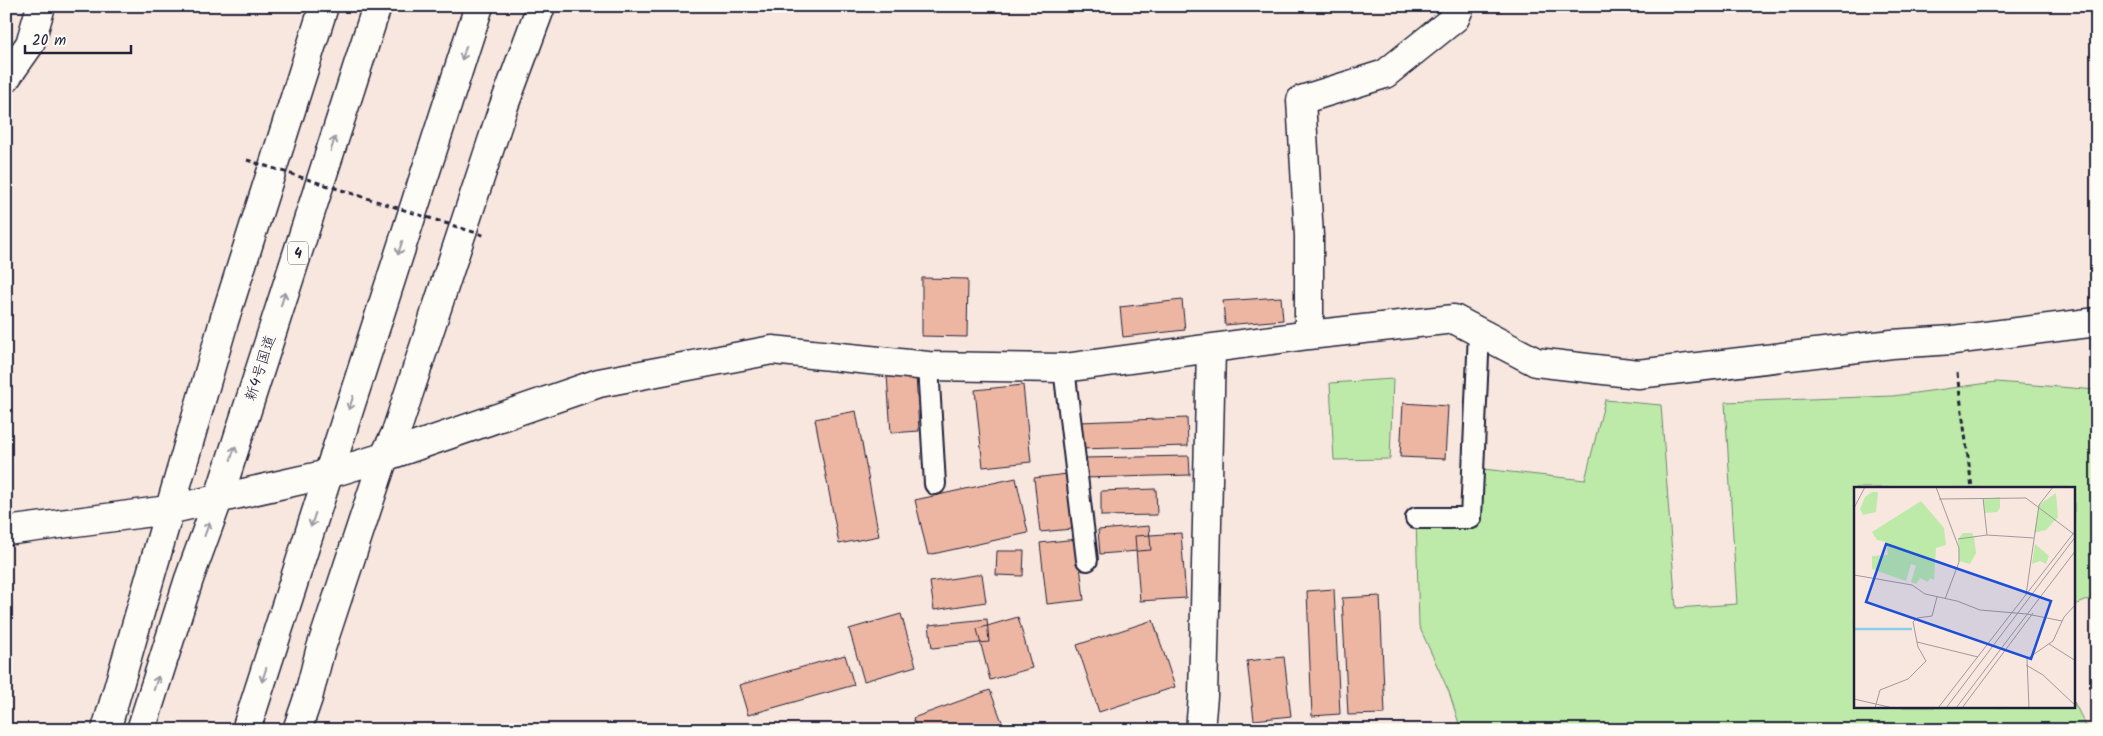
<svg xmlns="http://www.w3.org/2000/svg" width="2103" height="736" viewBox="0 0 2103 736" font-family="Kalam,'Klee One',sans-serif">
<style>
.green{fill:#bdeaa8;stroke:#708672}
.building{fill:#edb6a2;stroke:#22223b}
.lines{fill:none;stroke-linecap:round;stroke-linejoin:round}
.service-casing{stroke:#22223b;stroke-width:24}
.minor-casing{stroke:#22223b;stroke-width:31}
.trunk-casing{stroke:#22223b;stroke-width:31}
.path{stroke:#22223b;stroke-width:3;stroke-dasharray:5 4;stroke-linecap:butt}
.service{stroke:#fdfcf7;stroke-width:20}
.minor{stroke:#fdfcf7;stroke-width:28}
.trunk{stroke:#fdfcf7;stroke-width:28}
.path-bridge{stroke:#22223b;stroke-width:3;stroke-dasharray:5 4;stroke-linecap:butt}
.oneway{stroke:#9a9aa2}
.labels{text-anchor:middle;stroke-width:4.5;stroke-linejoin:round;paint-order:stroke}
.shield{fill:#fdfcf7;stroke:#646373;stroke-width:1}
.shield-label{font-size:14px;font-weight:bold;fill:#22223b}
.street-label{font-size:15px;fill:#22223b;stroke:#fdfcf7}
.inset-river{fill:none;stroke:#89cfeb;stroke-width:2.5}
.inset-road{fill:none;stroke:#a2989d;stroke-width:1}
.view{fill:#1d4ed8;fill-opacity:0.15;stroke:#1d4ed8;stroke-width:2.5}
.inset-edge{fill:none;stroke:#22223b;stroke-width:2.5}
</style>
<rect width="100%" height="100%" fill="#f8e7de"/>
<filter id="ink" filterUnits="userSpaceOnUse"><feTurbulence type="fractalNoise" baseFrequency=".02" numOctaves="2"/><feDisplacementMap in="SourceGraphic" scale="10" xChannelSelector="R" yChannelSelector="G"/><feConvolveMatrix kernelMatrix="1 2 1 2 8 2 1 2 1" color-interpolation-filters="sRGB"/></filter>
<g filter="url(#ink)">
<path class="green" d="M1393,379L1390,459L1334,460L1330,383Z
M1996,382L2097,390V596L2074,605V488H1856V707H2074V702L2088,730H1461L1449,692L1419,626L1416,519L1471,518L1473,468L1585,480L1605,400L1661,405L1676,608L1737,604L1725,402L1893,396Z"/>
<path class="building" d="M922,278L968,279L967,337L922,336Z
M1281,297L1283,320L1225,325L1223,301Z
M1182,300L1185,330L1123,337L1120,307Z
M916,374L919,431L891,433L887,375Z
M1023,385L1031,462L983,467L975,390Z
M1403,403L1448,406L1445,459L1400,457Z
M856,411L879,536L839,544L815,419Z
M1187,418L1188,446L1079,449V422Z
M1189,456L1190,475L1084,478V458Z
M1067,474L1072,529L1040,532L1034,478Z
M1016,478L1028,533L928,555L915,500Z
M1156,489L1157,515L1101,516V491Z
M1149,526L1151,550L1100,554L1098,530Z
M1181,533L1186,598L1140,601L1135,536Z
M1077,539L1084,600L1047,604L1040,543Z
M997,551H1024L1023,576L996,575Z
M982,574L986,602L934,610L930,582Z
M1334,589L1340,714L1312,716L1307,591Z
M1380,596L1385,714L1348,715L1342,598Z
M901,614L916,666L864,681L849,629Z
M1018,617L1032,668L990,680L977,629Z
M987,619L989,642L932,648L929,625Z
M1153,620L1175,687L1099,712L1077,645Z
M845,655L854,685L748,715L739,685Z
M1284,657L1291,716L1254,720L1247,661Z
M990,690L1005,730H917L913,718Z"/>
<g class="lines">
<defs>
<path id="service" d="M928,366L935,484
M1064,368L1087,560
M1416,518H1471L1479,332"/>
<path id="minor" d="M6,78L30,44L41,6
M1309,335V236L1301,100L1385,74L1455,18L1460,6
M6,531L168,510L328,474L384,457L599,383L772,350L928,366L1064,368L1309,335L1454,319L1536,362L1638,374L1892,344L1953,340L2097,322
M106,730L224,321L324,6
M297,730L308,698L320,651L384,457L395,435L502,111L541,6
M1200,730L1203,696L1211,349"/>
<path id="trunk" d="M141,730L189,579L218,500L377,6
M246,730L479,6"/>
</defs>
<use href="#service" class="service-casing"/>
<use href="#minor" class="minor-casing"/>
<use href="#trunk" class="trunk-casing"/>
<path class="path" d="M1957,373L1972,488"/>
<use href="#service" class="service"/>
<use href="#minor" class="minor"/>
<use href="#trunk" class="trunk"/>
<path class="path-bridge" d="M247,160L486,236"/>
</g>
<defs><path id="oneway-shaft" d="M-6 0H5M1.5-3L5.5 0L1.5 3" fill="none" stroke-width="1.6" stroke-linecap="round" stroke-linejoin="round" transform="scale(1.25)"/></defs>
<g class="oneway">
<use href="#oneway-shaft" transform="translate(464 53) rotate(108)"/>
<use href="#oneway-shaft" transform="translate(333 144) rotate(-72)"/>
<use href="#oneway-shaft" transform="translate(400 248) rotate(108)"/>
<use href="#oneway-shaft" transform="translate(283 299) rotate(-72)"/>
<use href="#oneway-shaft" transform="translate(351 403) rotate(108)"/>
<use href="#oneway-shaft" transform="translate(233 453) rotate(-72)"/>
<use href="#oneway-shaft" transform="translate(313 520) rotate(108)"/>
<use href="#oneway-shaft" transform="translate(207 529) rotate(-70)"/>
<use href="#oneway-shaft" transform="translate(264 675) rotate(108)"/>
<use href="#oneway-shaft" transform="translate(156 683) rotate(-72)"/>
</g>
</g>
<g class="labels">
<rect class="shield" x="288" y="241.5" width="20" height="23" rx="4"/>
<g class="shield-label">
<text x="298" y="258">4</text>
</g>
<g class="street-label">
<text transform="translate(260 368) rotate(-72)" y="5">新4号国道</text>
</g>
</g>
<g transform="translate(1854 487)">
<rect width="221" height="221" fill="#f8e7de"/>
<path d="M18,5H24L22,25L9,28L6,22L11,10ZM202,6L204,30L192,43L180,46L185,18ZM146,10V21L143,25L131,26L129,12ZM67,14L90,41L92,58L82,61L80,93L76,91L74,95L66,91L62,97L57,95L62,79L57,77L52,94L18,82V69L34,68L32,55L23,53L18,45ZM109,46H118L120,50L122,66L116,77L105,74L104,52ZM181,57L195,69L192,77L186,74L178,77Z" fill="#bdeaa8"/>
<path class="inset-river" d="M0,142H58"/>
<path class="inset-road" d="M82,0L105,61V75L91,112M129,11L133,48M85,12L172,11L221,48M0,21L11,0M104,52L133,48L180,51M0,88L58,98L71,107L103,114L126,123L173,127L208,134M172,108L185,18L199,0M63,155L124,170M195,157L222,174M172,178L189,188L222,219M0,212L39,221M21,221L26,203L54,192L72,174L64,160L59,135L63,131L78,129L83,110M84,221L222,43M92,221L222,49M102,221L222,63M108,221L179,126M175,221L173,172L199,154L210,130L222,117"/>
<path class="view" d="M32,57L197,114L177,172L12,115Z"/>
<rect width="221" height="221" class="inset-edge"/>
</g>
<rect width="2103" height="736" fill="none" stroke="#fdfcf7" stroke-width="25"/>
<rect x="12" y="12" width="2078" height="711" fill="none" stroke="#22223b" stroke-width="2" filter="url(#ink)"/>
<path d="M25 45v8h106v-8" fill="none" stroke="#22223b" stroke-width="2.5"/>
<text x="32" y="45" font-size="15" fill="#22223b" stroke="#fdfcf7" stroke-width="4" paint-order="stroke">20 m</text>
</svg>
